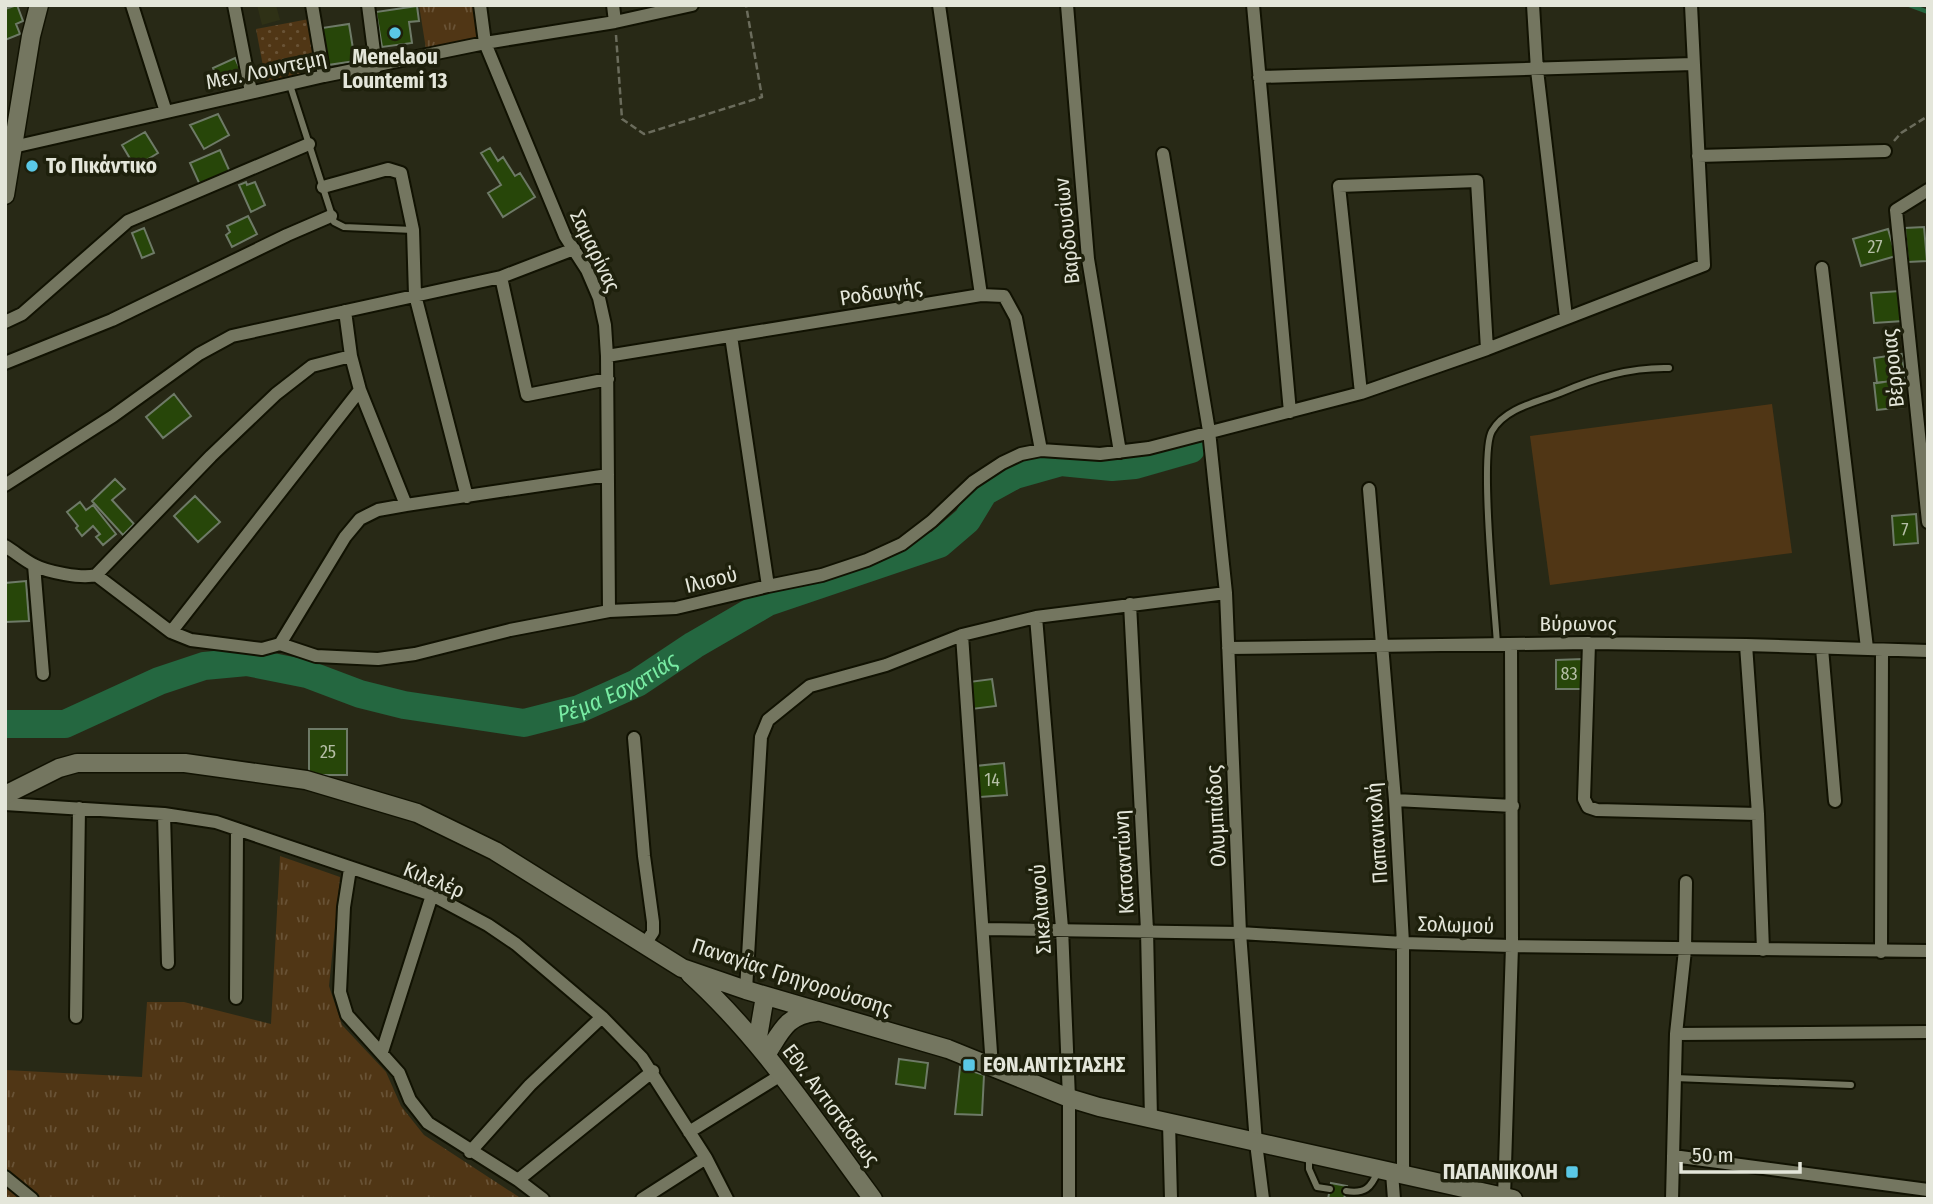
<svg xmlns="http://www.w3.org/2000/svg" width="1933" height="1204" viewBox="0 0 1933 1204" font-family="'Fira Sans Condensed',sans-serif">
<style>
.built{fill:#2f3116}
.grass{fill:url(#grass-tufts)}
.park{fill:url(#park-dots)}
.pitch{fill:#503615}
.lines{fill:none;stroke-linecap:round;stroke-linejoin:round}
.stream{stroke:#246740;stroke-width:4.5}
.river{stroke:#246740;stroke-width:28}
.building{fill:#274609;stroke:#6e7a67;stroke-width:2}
.lane-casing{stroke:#111202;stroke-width:10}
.street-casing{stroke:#111202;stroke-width:16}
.secondary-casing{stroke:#111202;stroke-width:21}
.path{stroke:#6b6c5c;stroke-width:2.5;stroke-dasharray:7 3.5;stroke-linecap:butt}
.lane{stroke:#747660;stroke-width:6}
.street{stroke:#747660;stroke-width:12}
.secondary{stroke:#747660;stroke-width:18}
.poi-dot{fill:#5ac8e6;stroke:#1e200c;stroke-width:2.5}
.labels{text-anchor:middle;stroke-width:7;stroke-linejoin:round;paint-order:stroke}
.number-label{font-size:18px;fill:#b5bea6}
.poi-label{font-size:21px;font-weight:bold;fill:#e4e6da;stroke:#1e200c;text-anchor:start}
.street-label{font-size:21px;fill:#e4e6da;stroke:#1e200c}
.water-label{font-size:23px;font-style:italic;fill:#78eba3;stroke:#1e200c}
</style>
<defs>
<pattern id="grass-tufts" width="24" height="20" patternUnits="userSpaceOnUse" patternTransform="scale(1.75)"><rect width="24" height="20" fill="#503615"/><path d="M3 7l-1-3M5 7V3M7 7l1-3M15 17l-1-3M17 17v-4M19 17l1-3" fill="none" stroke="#695336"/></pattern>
<pattern id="park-dots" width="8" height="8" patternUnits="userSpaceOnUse" patternTransform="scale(1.75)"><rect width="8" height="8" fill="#503615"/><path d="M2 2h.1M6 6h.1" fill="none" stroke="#695336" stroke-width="1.8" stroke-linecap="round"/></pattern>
</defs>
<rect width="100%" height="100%" fill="#282916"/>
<path class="built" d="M257,5H276L280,20L262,25Z"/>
<path class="grass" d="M419,5H475L480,40L426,49Z
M280,856L340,877L329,986L342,1025L386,1072L401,1106L424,1135L522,1199H5V1070L142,1077L147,1002H184L271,1024Z"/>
<path class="park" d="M309,19L318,73L266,82L256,29Z"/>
<path class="pitch" d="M1772,404L1792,553L1550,585L1530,436Z"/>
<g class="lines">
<path class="stream" d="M1909,5L1928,12"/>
<path class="river" id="s1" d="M5,724H65L159,681L204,666L247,662L307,674L360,694L404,705L524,723L579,709L637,683L694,645L768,602L939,544L967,520L984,492L1015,475L1061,462L1112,467L1135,465L1191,449"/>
</g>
<path class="building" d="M17,5L23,21L16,24L20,34L5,40V9Z
M417,6L419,21L409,22L412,43L382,47L376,12Z
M349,24L355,61L328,65L322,28Z
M235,58L242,73L240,81L222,89L213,68Z
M218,114L229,135L204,149L190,125Z
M145,132L158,153L135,167L122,145Z
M490,148L498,161L503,157L515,176L520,173L535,197L503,217L488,193L501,185L481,153Z
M220,150L230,172L200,185L190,163Z
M246,182L247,185L255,182L265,205L251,212L239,185Z
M248,216L257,234L232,247L226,235L230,232L227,226Z
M1924,227L1927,261L1908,262L1905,228Z
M144,228L154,253L142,258L132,233Z
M1888,229L1896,256L1861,266L1853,239Z
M1900,291L1903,321L1874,323L1871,293Z
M1902,354L1905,379L1877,383L1874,358Z
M1901,380L1904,407L1877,410L1874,383Z
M174,394L191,416L163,438L146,417Z
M115,479L125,489L112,500L134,524L123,535L92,501Z
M195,496L220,522L198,542L174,516Z
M80,502L86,510L93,505L116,534L103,545L96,537L100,534L93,526L82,536L76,528L78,526L67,512Z
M1916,514L1918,543L1894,545L1892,516Z
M26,581L29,621L5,622V583Z
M1583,659L1584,689H1556V660Z
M992,679L996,706L972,709L969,682Z
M309,729H347V775H309Z
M1004,763L1007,795L980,797L976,766Z
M899,1059L928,1063L925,1088L896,1084Z
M960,1067L984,1075L982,1115L955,1114Z
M1331,1183L1347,1186L1344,1199H1328Z"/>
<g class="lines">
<defs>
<path id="lane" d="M290,85L334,222L344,227L413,230
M1497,644C1495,610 1479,453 1492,431C1505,408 1537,402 1560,393C1595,378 1630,367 1669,368
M1675,1078L1851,1085
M1309,1156V1169L1317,1187L1330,1189
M1346,1191C1365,1194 1371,1188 1378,1171"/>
<path id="street" d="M132,5L166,112
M234,5L251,92
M312,5L324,76
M368,5L376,67
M480,5L485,43L565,236L587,270L599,298L605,325L607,356L609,611
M613,5L615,22
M939,5L981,295
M1067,5L1088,259L1120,452
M1253,5L1290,412
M1533,5L1537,70L1566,317
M1259,77L1693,64
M13,147L324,76L485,43L615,22L692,5
M1163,154L1209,431L1226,593L1240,933L1256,1143L1263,1199
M1698,156L1885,151
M323,187L388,169L401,173L413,230L415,295L467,497
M1928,190L1896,210L1928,522
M1822,268L1867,648
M501,277L527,395L608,379
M345,311L351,356L360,390L406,505
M5,322L22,314L128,221L309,144
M731,336L768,586
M607,356L981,295L1004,296L1016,318L1041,450
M5,363L112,320L287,235L331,216
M1361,393L1339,186L1477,181L1487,349
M5,485L113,416L199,354L232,336L501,277L574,249
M1369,489L1395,800L1403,943V1175
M5,546C15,552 24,560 34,565C47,572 82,579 96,575L171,632L191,640L262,649L280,644
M34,565L43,674
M96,575L211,456L276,394L312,366L351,356
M1130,604L1147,930L1151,1119
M1036,617L1062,928L1069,1098V1199
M171,632L360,390
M962,635L992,1067
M1589,643L1584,799L1588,807L1597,810L1758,814
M280,644L316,656L378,659L415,654L510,630L609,611L676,608L768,586L822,575L867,560L902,544L932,521L973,482L1002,463L1021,454L1041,450L1100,454L1149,448L1361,393L1487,349L1704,265L1691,5
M280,644L345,537L360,519L378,510L406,505L608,475
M1746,645L1758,814L1763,950
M1228,648L1589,643L1746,645L1928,651
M1822,648L1835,801
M634,738L644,856L653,922V932L645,944
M1395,800L1513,806
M5,804L164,814L216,822L432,895L488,925L516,944L602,1017L642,1058L706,1158L727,1199
M164,814L168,963
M350,869L344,907L340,992L347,1015L399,1073L410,1100L428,1123L518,1180L543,1199
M984,929L1240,933L1403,943L1512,946L1928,951
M1881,952L1882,650
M746,990L761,737L768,720L810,686L886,665L962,635L1036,617L1226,593
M236,998L237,829
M76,1017L79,808
M1676,1034L1928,1032
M382,1052L432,895
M1169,1123L1171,1199
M689,1132L781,1075
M470,1152L530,1085L602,1017
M1673,1156L1928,1190
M1392,1173L1394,1199
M5,1177L32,1199
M518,1180L653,1071
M1504,1197L1512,946L1511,644
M642,1199L706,1158
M1672,1199L1676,1034L1685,950L1686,882"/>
<path id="secondary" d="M5,195L31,36L39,5
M5,795L59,768L77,763H185L306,780L417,813L495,851L682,968L746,990L948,1049L1069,1098L1099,1107L1513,1199
M690,974C762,1039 815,1121 873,1199
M757,1043L765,996
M766,1055C781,1032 786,1015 816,1012"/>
</defs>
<use href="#lane" class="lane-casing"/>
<use href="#street" class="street-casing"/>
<use href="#secondary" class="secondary-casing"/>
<path class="path" d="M616,35L622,119L644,134L762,97L746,5
M1894,141L1901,133L1928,116"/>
<use href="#lane" class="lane"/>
<use href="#street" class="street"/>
<use href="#secondary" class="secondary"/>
</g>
<g class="poi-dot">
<circle cx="395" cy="33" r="7"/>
<circle cx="32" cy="166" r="7"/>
<rect x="962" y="1058" width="14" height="14" rx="3.5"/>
<rect x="1565" y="1165" width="14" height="14" rx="3.5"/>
</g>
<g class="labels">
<g class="number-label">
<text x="1875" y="253">27</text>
<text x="1905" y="536">7</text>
<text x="1569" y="680">83</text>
<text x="328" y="758">25</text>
<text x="992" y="786">14</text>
</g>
<g class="poi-label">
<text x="395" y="64" text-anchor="middle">Menelaou<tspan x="395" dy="24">Lountemi 13</tspan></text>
<text x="46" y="173">Το Πικάντικο</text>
<text x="983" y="1072">ΕΘΝ.ΑΝΤΙΣΤΑΣΗΣ</text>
<text x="1558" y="1179" text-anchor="end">ΠΑΠΑΝΙΚΟΛΗ</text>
</g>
<g class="street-label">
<text transform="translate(266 70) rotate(-12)" y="7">Μεν. Λουντεμη</text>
<text transform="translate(1067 231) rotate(-96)" y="7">Βαρδουσίων</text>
<text transform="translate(595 251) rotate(64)" y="7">Σαμαρίνας</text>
<text transform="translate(881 292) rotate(-9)" y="7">Ροδαυγής</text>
<text transform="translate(1893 368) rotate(-96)" y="7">Βέρροιας</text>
<text transform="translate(711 580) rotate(-14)" y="7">Ιλισού</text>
<text x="1578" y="631">Βύρωνος</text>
<text transform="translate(1216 816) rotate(-93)" y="7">Ολυμπιάδος</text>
<text transform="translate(1377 833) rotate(-94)" y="7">Παπανικολή</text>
<text transform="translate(1124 862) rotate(-93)" y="7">Κατσαντώνη</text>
<text transform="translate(434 880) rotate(22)" y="7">Κιλελέρ</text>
<text transform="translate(1041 909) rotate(-94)" y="7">Σικελιανού</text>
<text transform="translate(1456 925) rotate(2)" y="7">Σολωμού</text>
<text transform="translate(792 977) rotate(18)" y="7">Παναγίας Γρηγορούσσης</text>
<text transform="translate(831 1105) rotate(53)" y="7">Εθν. Αντιστάσεως</text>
</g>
<g class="water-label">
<text dy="8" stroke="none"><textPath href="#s1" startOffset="639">Ρέμα Εσχατιάς</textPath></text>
</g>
</g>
<rect width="1933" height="1204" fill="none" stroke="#e4e6da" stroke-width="14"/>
<path d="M1681 1162v10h119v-10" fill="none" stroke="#e4e6da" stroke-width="3.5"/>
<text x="1692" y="1162" font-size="21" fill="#e4e6da" stroke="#1e200c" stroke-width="5" paint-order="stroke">50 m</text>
</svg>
